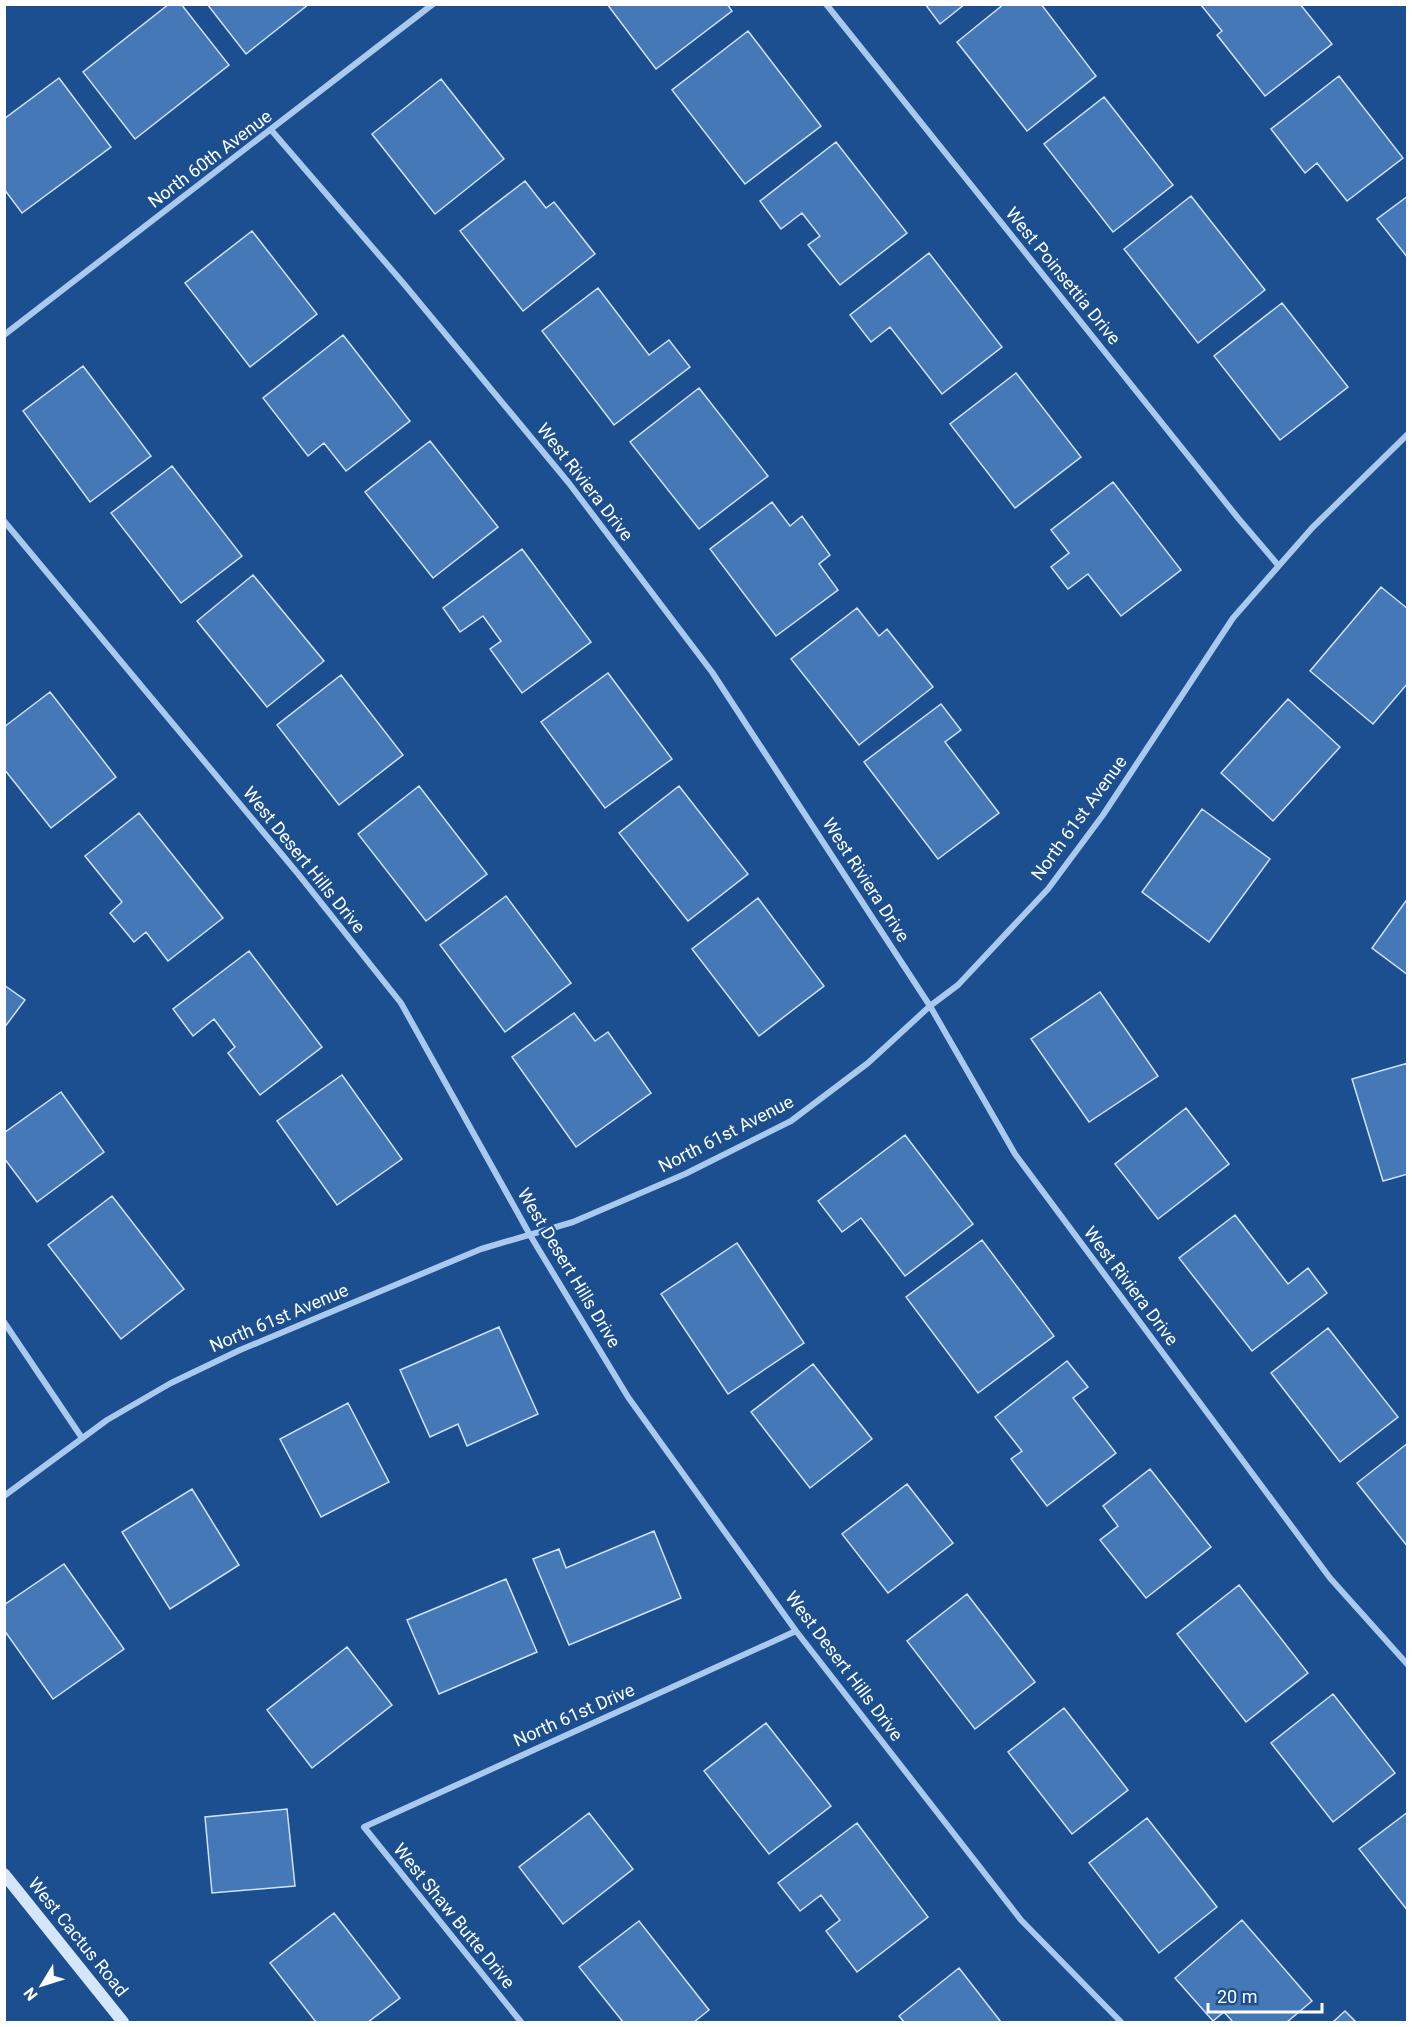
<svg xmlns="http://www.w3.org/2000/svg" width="1412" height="2027" viewBox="0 0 1412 2027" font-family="Roboto,sans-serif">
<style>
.building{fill:#4478b7;stroke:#cfe3fa;stroke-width:1.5}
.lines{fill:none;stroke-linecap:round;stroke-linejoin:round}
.street{stroke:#a9c9ee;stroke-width:6}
.secondary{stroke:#d6e6fa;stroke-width:12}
.labels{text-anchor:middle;stroke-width:4.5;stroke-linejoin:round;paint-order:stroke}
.street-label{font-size:18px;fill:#fff;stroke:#1b4f8f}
</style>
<rect width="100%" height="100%" fill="#1b4f8f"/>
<path class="building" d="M169,4H181L229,65L135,139L83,72Z
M207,4H309L246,54Z
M607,4H727L732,11L656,69Z
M925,4H965L940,24Z
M1004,4H1041L1096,76L1027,131L957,42Z
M1300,4L1332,44L1265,96L1217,35L1222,31L1201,5Z
M748,31L821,126L745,184L672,90Z
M1339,76L1403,158L1347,201L1317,163L1305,173L1271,129Z
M59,78L111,147L22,213L4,189V119Z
M441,79L504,159L435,214L372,134Z
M1104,97L1173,185L1113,232L1044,144Z
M836,142L907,233L840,285L808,245L820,236L802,213L781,229L760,201Z
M525,181L546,208L554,202L595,254L523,311L460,231Z
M1191,196L1265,290L1198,343L1124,249Z
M1408,196V258L1377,219Z
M252,231L317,314L250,367L185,283Z
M929,253L1002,347L942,394L890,327L871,342L850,315Z
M598,288L649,355L669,340L690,367L614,425L542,331Z
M1282,303L1348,387L1280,440L1214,356Z
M343,335L410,421L346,471L324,443L308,456L263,398Z
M83,366L151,456L90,502L23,411Z
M1016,373L1081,457L1015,508L950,424Z
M699,388L768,476L699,529L630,442Z
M430,441L498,527L433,578L365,492Z
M172,466L242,556L181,603L111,513Z
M1113,482L1181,570L1121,616L1088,574L1068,589L1051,567L1069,553L1051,530Z
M772,502L790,526L802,516L830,555L819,564L838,590L776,636L710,549Z
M522,549L591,642L522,693L490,649L501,641L483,616L460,632L443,608Z
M253,575L324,661L267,707L197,621Z
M1381,587L1408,609V683L1373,724L1310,671Z
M857,608L879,636L887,629L933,687L859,745L791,659Z
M608,673L672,759L605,808L541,722Z
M341,675L403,755L339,805L277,725Z
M50,692L116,777L51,828L4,769V727Z
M1288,699L1340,747L1273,821L1221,773Z
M941,704L961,730L945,742L999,813L938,859L864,762Z
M419,786L487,874L426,921L358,834Z
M679,786L748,874L688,921L619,833Z
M1202,809L1270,859L1209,942L1142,892Z
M139,813L223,918L168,961L146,932L134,942L110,913L122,902L85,856Z
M506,896L571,983L505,1032L440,945Z
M758,898L824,986L759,1036L692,949Z
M1408,898V975L1372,948Z
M249,951L322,1047L260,1095L228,1053L235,1047L214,1019L193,1036L173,1009Z
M4,985L25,1000L4,1028Z
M1100,992L1158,1076L1089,1122L1031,1039Z
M574,1013L595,1041L608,1032L651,1093L576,1147L512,1057Z
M1408,1063V1174L1383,1181L1352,1079Z
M342,1075L402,1159L337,1205L277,1121Z
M61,1092L104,1152L37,1202L4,1158V1133Z
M1186,1108L1229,1164L1158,1219L1115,1164Z
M905,1135L973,1224L905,1276L861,1218L842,1232L818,1201Z
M112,1196L184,1289L121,1339L48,1245Z
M1235,1215L1288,1284L1308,1268L1327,1293L1252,1351L1179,1258Z
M982,1240L1054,1336L978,1393L906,1297Z
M737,1243L804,1343L728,1394L661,1294Z
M499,1327L538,1414L467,1446L458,1424L430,1437L400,1370Z
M1328,1328L1398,1417L1340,1462L1271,1373Z
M1067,1361L1088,1387L1073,1398L1116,1453L1047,1506L1011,1459L1022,1451L995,1417Z
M813,1364L872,1439L810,1488L751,1412Z
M348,1403L389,1482L321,1517L280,1439Z
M1408,1443V1547L1357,1483Z
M1150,1469L1211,1547L1146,1598L1100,1540L1118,1526L1103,1506Z
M907,1484L953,1543L888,1593L842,1534Z
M192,1489L239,1565L170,1609L122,1532Z
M654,1531L681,1598L569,1645L533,1559L559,1549L566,1568Z
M64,1564L124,1649L53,1699L4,1630V1605Z
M506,1579L537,1652L439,1694L407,1620Z
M1239,1585L1308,1673L1246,1722L1177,1634Z
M967,1594L1035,1682L975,1729L907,1641Z
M347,1647L392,1705L312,1768L267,1710Z
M1333,1694L1395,1773L1333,1822L1271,1743Z
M1064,1708L1128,1790L1072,1834L1008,1752Z
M766,1723L831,1806L769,1854L704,1771Z
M287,1809L295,1886L212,1893L205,1817Z
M1408,1812V1911L1359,1849Z
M589,1813L633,1869L563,1924L519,1867Z
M1147,1818L1217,1907L1159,1953L1089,1863Z
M857,1823L928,1917L857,1972L826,1931L840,1920L821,1895L800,1911L778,1883Z
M334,1913L400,1998L368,2022H316L270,1963Z
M1242,1920L1312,2001L1287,2022H1233L1224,2012L1213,2021L1175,1978Z
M639,1921L709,2010L694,2022H623L579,1967Z
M959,1968L1001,2022H904L899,2016Z
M1345,2011L1356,2022H1333Z"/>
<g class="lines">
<path class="street" d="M826,4L1238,518L1278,565
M272,131L404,284L568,482L712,672L930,1006L1015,1154L1330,1578L1408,1665
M4,335L433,4
M4,521L299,875L401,1003L530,1235L628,1397L796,1631L1021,1920L1121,2022
M4,1322L82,1438
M4,1496L107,1420L171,1383L240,1350L481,1249L573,1222L685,1174L791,1121L868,1063L930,1006L958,985L1048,889L1103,815L1233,618L1312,528L1408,434
M521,2022L364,1827L796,1631"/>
<path class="secondary" d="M4,1874L123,2022"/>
</g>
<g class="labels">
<g class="street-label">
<text transform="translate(210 159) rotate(-37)" y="6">North 60th Avenue</text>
<text transform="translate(1063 276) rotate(51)" y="6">West Poinsettia Drive</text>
<text transform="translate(585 482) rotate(52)" y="6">West Riviera Drive</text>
<text transform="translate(1079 818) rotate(-54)" y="6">North 61st Avenue</text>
<text transform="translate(304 860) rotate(51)" y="6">West Desert Hills Drive</text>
<text transform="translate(866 880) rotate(57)" y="6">West Riviera Drive</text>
<text transform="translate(726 1134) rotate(-27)" y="6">North 61st Avenue</text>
<text transform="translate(569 1268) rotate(59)" y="6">West Desert Hills Drive</text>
<text transform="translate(1131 1286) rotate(53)" y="6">West Riviera Drive</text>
<text transform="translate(279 1318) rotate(-23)" y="6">North 61st Avenue</text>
<text transform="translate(844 1666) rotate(53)" y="6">West Desert Hills Drive</text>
<text transform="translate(574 1715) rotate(-24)" y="6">North 61st Drive</text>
<text transform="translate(454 1916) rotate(51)" y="6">West Shaw Butte Drive</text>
<text transform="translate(78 1937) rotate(51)" y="6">West Cactus Road</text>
</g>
</g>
<rect width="1412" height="2027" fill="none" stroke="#ffffff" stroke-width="12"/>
<g transform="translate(42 1985) rotate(232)" stroke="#1b4f8f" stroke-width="4.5" paint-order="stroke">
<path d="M0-4.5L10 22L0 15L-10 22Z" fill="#ffffff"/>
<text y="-9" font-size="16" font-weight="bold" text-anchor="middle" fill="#ffffff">N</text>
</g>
<path d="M1208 2003v9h114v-9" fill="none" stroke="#ffffff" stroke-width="3"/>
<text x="1217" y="2003" font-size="18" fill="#ffffff" stroke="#1b4f8f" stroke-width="4.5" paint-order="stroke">20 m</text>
</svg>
